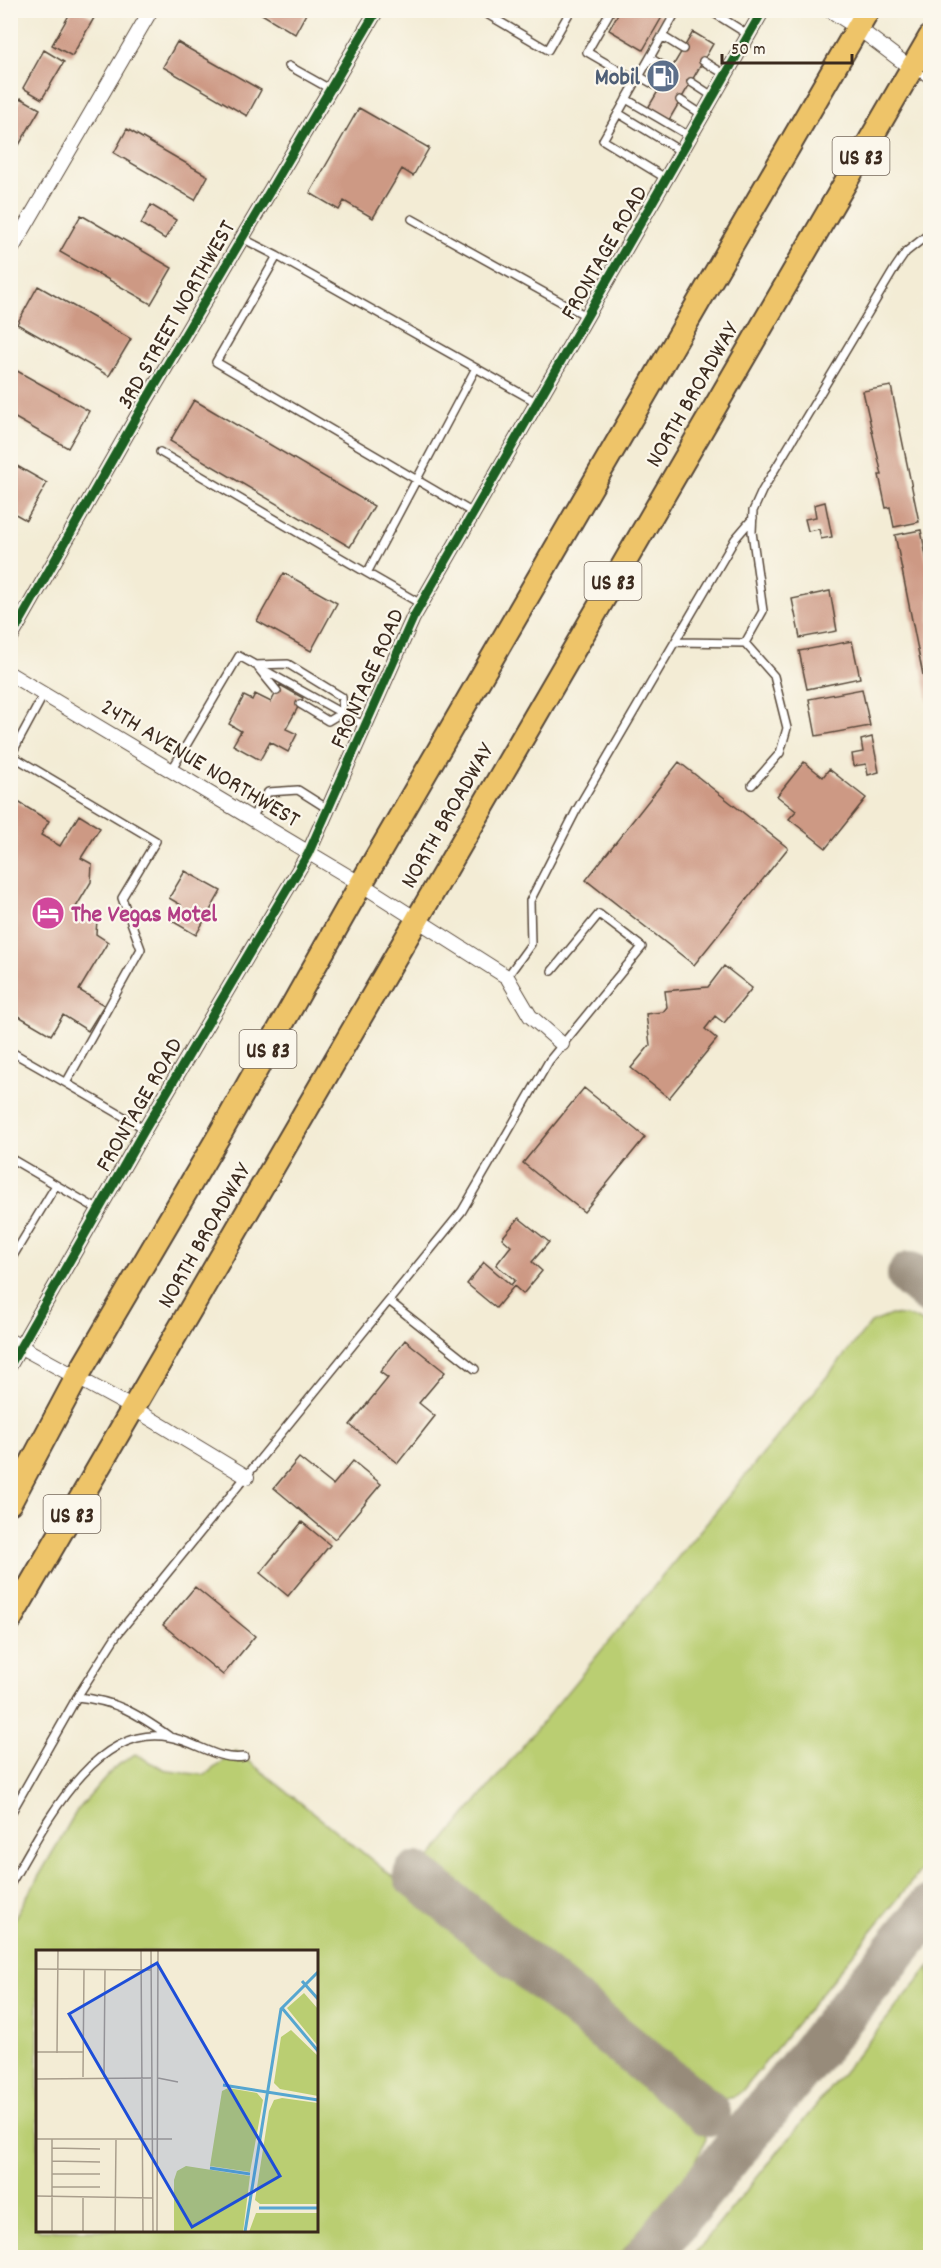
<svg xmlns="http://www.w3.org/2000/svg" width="941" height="2268" viewBox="0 0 941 2268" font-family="Dekko,sans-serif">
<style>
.green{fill:#bace72;stroke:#7a7c48;stroke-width:1.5;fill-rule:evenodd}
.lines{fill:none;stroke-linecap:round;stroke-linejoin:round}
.taxiway{stroke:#978b7a;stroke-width:46}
.building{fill:#cd9984}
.lane-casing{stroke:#574739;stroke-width:10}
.street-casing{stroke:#574739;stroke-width:16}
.primary-casing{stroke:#574739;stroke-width:26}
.lane{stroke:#fff;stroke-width:7}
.street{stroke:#fff;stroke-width:14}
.primary{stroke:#eec469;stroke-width:22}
.cycleway-casing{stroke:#fbf7ec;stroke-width:13}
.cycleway{stroke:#1b5e20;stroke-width:9}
.labels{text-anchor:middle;stroke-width:4.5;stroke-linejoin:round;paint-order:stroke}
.shield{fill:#fbf7ec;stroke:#75685c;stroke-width:1.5}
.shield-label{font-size:22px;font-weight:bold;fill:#3b2a1e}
.service-label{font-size:24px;font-weight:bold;fill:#4e5e75;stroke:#fbf7ec;text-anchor:end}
.street-label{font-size:24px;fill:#3b2a1e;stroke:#fbf7ec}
.hotel-label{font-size:24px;font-weight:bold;fill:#b23c85;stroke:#fbf7ec;text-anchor:start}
.inset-river{fill:none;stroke:#56a6d0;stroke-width:3}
.inset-road{fill:none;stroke:#a99e8c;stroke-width:1.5}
.view{fill:#1d4ed8;fill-opacity:0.15;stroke:#1d4ed8;stroke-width:3}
.inset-edge{fill:none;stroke:#3b2a1e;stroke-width:3}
</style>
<rect width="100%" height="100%" fill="#fbf7ec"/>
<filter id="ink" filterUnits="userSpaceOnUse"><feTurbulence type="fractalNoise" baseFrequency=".0167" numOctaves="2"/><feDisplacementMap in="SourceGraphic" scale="12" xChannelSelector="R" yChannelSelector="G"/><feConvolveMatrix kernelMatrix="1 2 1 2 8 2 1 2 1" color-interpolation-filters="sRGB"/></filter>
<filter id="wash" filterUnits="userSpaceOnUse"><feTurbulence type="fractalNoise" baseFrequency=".008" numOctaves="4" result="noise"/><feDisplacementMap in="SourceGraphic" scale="24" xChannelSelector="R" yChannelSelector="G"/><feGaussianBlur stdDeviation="1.35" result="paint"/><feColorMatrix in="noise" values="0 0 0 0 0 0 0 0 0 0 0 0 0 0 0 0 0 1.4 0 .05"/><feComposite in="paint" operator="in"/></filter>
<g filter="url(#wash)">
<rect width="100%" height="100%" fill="#f3ecd5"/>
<path class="green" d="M891,1315L912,1317L930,1326V1859L742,2091L735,2096L719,2099L427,1862L871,1323Z
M236,1751L704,2126L706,2139L695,2163L618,2257L11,2258V1924L76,1812L115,1767L135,1754L168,1771L205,1775ZM38,1952H316V2230H38Z
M930,1966V2257H692Z"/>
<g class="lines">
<path class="taxiway" d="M910,1275L930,1292
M416,1875L708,2113
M646,2258L930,1908"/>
</g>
<g id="blocks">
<path class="building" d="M72,10H80L94,18L72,56L52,45Z
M255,10H308L295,34Z
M620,10H651L662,17L643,50L609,30Z
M693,32L713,44L669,120L648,108Z
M177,42L261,90L247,116L163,67Z
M44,50L64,62L42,99L23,88Z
M21,98L40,109L19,145L10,140V116Z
M359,108L429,148L413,176L402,169L373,218L344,201L339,210L310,193Z
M127,129L208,176L195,200L114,153Z
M151,205L176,220L165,239L141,224Z
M81,215L172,268L151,304L60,252Z
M38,286L131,339L109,376L17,324Z
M10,367L89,411L68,448L10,415Z
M891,386L919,522L894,527L890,507L886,508L879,475H882L863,391Z
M194,400L374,506L350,547L170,441Z
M10,462L47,483L26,520L10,511Z
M825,502L832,537L821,539L819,529L808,531L805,519L816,517L814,505Z
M921,530L930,577L929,705L895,535Z
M284,573L337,603L311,651L257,621Z
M830,591L837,631L800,638L792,599Z
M852,641L860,678L807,689L799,651Z
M280,685L303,698L286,729L297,734L288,752L270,742L260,760L233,745L241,731L229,724L244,696L252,700L255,694L271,702Z
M862,689L870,726L816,736L809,699Z
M872,737L879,772L868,775L866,764L854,766L852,754L863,752L861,740Z
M679,762L788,848L694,965L586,880Z
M804,762L823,777L829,769L866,798L826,848L789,819L796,811L777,796Z
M10,797L49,821L41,835L60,846L79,815L100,828L81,858L92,864L91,882L76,907L97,919L96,934L108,942L79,990L104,1005L88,1031L63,1015L51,1035L10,1011Z
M185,871L221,891L196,935L172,921L181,905L169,898Z
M724,966L752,988L724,1023L715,1016L705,1029L717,1039L669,1098L631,1068L650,1045L646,1014L663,1012L667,1007L665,991L708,987Z
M584,1088L645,1137L584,1212L523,1163Z
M519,1218L549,1242L532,1262L542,1271L523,1294L514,1286L496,1308L467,1284L484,1262L511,1285L515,1280L496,1265L511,1246L502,1238Z
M405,1340L445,1372L419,1403L435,1416L398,1463L350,1425L388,1378L380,1372Z
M299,1458L333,1485L353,1461L381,1484L335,1539L274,1488Z
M302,1522L330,1545L288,1596L260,1573Z
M195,1587L255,1636L223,1675L163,1625Z"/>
</g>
</g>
<g filter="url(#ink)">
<use href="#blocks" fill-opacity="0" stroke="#574739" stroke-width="1.5"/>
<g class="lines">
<defs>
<path id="lane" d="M480,10L548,50L571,10
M611,10L587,52L637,81
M709,10L749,35
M662,36L683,49
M650,58L670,70
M703,61L726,75
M289,66L330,89
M914,70L930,79
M639,76L660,88
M691,82L714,97
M626,99L691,137
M680,100L703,115
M618,113L682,152
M667,179L603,140L677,10
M412,219L588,317
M242,238L277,256L216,362L475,514
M277,256L538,403
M160,452L367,573L476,368
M367,573L421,604
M677,642L745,643L774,676L787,728L780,753L752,785
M745,643L763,611L752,532L753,511L762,491L895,268L906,252L930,233
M255,665L288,664L342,697L343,712
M259,669L277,691
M44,694L11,755L156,841L122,898L141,949L66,1083L145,1129
M300,704L328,721L343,712
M171,771L239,656L365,726
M251,819L268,792L298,790L328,809
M507,977L531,944L530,901L576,811L735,539L753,518
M10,1051L66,1083
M10,1158L99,1210
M10,1261L56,1185
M389,1301L475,1369
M77,1697C117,1701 136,1713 169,1736
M10,1815L77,1697L116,1636L462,1211L549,1061L642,947L599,914L552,971
M10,1885C42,1831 92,1723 169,1737C196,1741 216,1761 244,1757"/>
<path id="street" d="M830,10L858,28L912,69
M10,252L151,10
M10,639L144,404L377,10
M10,674L361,884L507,977L530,1016L562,1044
M10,1341L133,1408L247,1477
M10,1365L145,1129L308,854L413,618L763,10"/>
<path id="primary" d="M10,1503L77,1377L220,1134L361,884L868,10
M10,1620L930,37"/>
</defs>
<use href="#lane" class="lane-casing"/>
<use href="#street" class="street-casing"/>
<use href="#primary" class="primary-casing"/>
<use href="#lane" class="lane"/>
<use href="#street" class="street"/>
<use href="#primary" class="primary"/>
<defs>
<path id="cycleway" d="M10,639L144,404L377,10
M10,1365L145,1129L308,854L413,618L763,10"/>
</defs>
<use href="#cycleway" class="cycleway-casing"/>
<use href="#cycleway" class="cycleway"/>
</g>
</g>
<defs>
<symbol id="fuel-disc" viewBox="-11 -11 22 22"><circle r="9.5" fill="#5c6f8a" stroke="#fbf7ec"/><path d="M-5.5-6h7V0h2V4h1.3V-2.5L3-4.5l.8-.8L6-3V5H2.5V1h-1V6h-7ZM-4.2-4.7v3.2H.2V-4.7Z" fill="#fff"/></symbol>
<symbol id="hotel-disc" viewBox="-11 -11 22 22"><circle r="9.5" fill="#d1479c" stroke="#fbf7ec"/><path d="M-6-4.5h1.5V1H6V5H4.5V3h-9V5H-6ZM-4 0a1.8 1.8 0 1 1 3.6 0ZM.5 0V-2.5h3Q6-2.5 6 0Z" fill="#fff"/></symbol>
</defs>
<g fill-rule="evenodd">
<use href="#fuel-disc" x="644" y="57" width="38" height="38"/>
<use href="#hotel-disc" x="29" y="894" width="38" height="38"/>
</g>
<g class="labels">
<g class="shield">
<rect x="832.5" y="137" width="57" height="38" rx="4.5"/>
<rect x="584.5" y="562" width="57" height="38" rx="4.5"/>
<rect x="239.5" y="1030" width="57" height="38" rx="4.5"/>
<rect x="43.5" y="1495" width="57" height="38" rx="4.5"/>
</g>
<g class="shield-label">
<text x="861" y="164">US 83</text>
<text x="613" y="589">US 83</text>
<text x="268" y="1057">US 83</text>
<text x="72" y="1522">US 83</text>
</g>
<g class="service-label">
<text x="640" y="84">Mobil</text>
</g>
<g class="street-label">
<text transform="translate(603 252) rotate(-60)" y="8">FRONTAGE ROAD</text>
<text transform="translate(175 314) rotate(-60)" y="8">3RD STREET NORTHWEST</text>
<text transform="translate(691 394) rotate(-60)" y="8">NORTH BROADWAY</text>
<text transform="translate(366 678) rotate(-66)" y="8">FRONTAGE ROAD</text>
<text transform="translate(201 762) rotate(31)" y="8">24TH AVENUE NORTHWEST</text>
<text transform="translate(446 815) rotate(-60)" y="8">NORTH BROADWAY</text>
<text transform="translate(138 1104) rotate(-60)" y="8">FRONTAGE ROAD</text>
<text transform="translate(203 1235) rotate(-60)" y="8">NORTH BROADWAY</text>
</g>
<g class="hotel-label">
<text x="71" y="921">The Vegas Motel</text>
</g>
</g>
<g transform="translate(36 1950)">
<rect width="282" height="282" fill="#f3ecd5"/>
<path d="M268,43L282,59V96L251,58ZM255,80L282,106V146L244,139L238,133L245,87ZM192,138L221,143L227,150L214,222L174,216L186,141ZM246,148L282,153V254H224L219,250L233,161L238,150ZM150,216L214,226L207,282H138V230L141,221ZM220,263H282V282H213Z" fill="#bace72"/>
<path class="inset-river" d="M266,31L282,49M246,58L282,101M187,135L282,150M174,218L214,224M223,258H282M209,282L245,59L282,22"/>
<path class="inset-road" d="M105,0L107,282M115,0L117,282M0,19L115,20M0,102H47M21,103L22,0M47,127L48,19M68,127L69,19M122,128L142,132M0,129L115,128M0,189H136M16,198L64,199M16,211L64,212M16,224H64M16,237H64M0,246L116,248M47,248V282M16,282V189M79,282L80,190M121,282L122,0"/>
<path class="view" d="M121,13L244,226L156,277L33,64Z"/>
<rect width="282" height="282" class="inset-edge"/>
</g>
<rect width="941" height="2268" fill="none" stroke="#fbf7ec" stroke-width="36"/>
<path d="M722 54v9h130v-9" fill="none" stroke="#3b2a1e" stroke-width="3"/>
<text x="731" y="54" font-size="18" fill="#3b2a1e" stroke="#fbf7ec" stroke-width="4.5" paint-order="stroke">50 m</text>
</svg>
